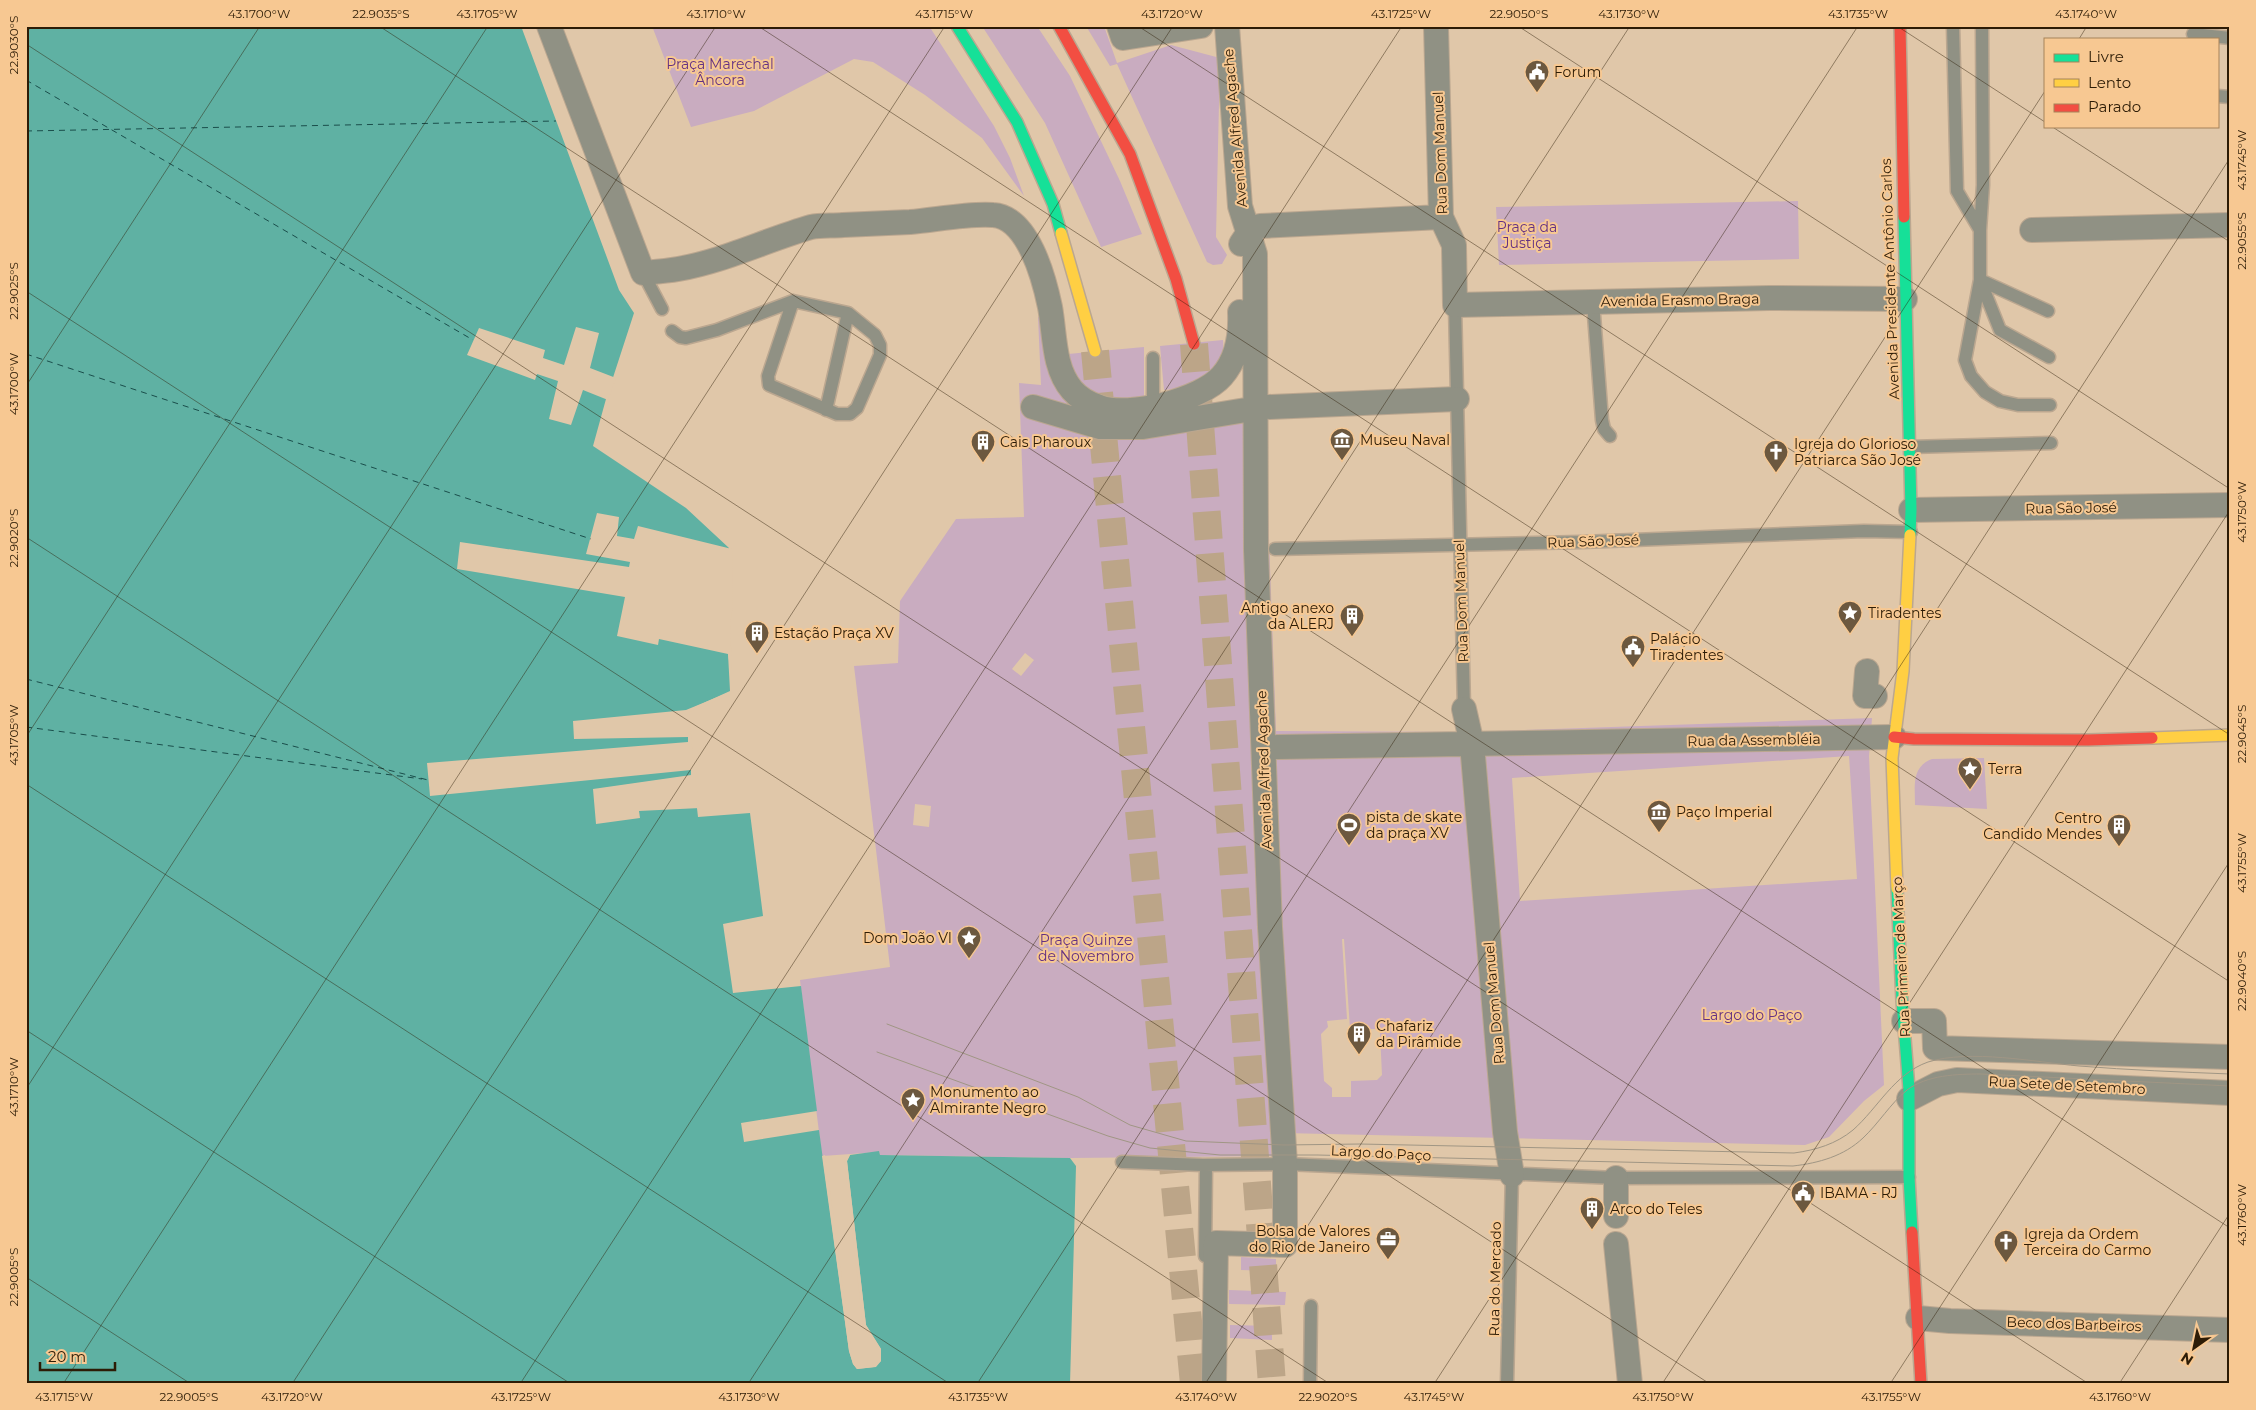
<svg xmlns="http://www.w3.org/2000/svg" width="2256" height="1410" viewBox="0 0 2256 1410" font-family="Montserrat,sans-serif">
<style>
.green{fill:#c9acc0;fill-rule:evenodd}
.water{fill:#5fb1a3}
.pier{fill:#e0c7a9}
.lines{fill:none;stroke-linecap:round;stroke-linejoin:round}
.ferry{stroke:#1a4e4b;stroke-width:1;stroke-dasharray:6 5;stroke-linecap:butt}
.highway-tunnel{stroke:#bca588;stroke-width:28;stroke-dasharray:28 14;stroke-linecap:butt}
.lane-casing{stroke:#bba790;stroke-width:15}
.street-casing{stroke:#bba790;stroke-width:26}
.fast-casing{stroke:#bba790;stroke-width:14}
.slow-casing{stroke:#bba790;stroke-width:14}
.jam-casing{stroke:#bba790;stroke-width:14}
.lane{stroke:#909184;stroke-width:12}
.street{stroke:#909184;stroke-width:24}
.fast{stroke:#16e098;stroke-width:11}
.slow{stroke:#ffcf43;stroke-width:11}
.jam{stroke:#f24e42;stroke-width:11}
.tram{stroke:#a09684;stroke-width:1}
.ticks{fill:none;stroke:#2d1c06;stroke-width:1;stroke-opacity:0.45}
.labels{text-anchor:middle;stroke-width:4;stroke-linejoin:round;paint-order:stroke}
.park-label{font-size:14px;fill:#633183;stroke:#f7c892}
.poi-label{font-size:14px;fill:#2d1c06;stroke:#f7c892;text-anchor:start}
.street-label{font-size:14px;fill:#2d1c06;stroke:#f7c892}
.neatline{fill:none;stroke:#2d1c06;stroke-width:2}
.ticks-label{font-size:12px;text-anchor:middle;fill:#2d1c06}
</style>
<rect width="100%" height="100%" fill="#e0c7a9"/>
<path class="green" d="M652,26H929L994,126L1010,158L1024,196L982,138L925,95L873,62L854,59L754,111L691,127Z
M982,26H1037L1070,76L1120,181L1142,234L1101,247L1045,123Z
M1086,26H1104L1117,63L1171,45L1220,58L1216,237L1227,255L1222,264L1213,265L1207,262L1117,64L1110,66Z
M1798,201L1799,259L1499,265L1496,207Z
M1038,317L1041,318L1067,395L1194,403L1264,400L1276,731L1468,732L1872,718L1869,756L1884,1085L1864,1101L1829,1137L1805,1145L1283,1133H1271L1272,1156L1070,1158L880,1155L879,1152L822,1156L800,980L890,967L854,666L898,663L900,601L956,519L1024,517L1019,383L1041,385ZM1025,653L1034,660L1021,676L1012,669ZM1849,756L1857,879L1520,901L1512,778ZM915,804L931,806L929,827L913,825ZM1342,939H1344L1350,1029H1376L1380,1033L1382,1075L1377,1080L1351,1081V1097H1332V1088L1324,1081L1321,1034L1328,1027L1327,1021L1347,1019Z
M1223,340C1227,372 1190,387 1164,390L1160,346Z
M1144,347V397L1127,401L1096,395L1083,386L1070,370L1068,354Z
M1984,758L1987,809L1915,805C1915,786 1911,767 1932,759Z
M1241,1257L1276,1259V1271L1241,1270Z
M1229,1290L1286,1292L1285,1305L1229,1304Z
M1230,1325L1272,1326V1340L1230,1338Z"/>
<path class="water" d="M26,26H521L619,290L634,313L606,399L593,446L686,508L729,548L728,654L730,691L686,711L698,817L750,813L763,916L723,924L733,993L801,986L817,1111L741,1123L744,1142L819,1130L849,1351L853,1364L857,1369L876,1367L881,1361V1349L866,1325L847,1161L850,1155L879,1151L880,1155L1070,1158L1076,1166L1070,1384H26Z"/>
<path class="pier" d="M576,327L599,333L590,368L616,378L608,400L583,390L571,425L549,419L558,381L537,374L535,380L467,355L479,328L545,350L543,358L564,365Z
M597,513L619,517L617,536L634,539L638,526L732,549L733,605L730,625L732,669L730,667L728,654L659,639L658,645L617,636L625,597L457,569L460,542L629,567L630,562L586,554Z
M732,691L731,694L689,712L694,770L700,808L639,811L640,818L596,824L593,789L691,775V770L430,796L427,763L688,742V737L574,739L573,721L686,710Z
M825,1155L852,1351L855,1363L858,1366H864L875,1365L879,1360V1350L863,1326L844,1161L847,1155H850L847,1161L866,1325L881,1349V1361L874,1367L857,1369L853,1364L849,1351L822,1156Z"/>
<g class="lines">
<path class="ferry" d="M26,80L473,340
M26,131L556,121
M26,354L591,539
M26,679L428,780
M26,727L422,779"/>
<path class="highway-tunnel" d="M1194,344L1272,1384
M1095,351L1194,1384"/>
<defs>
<path id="lane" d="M1953,26L1957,191L1980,230
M1982,26L1983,185L1980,230V280L1965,360L1971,376L1985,392L2000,401L2018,405H2050
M2193,34L2230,38
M2217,96L2230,97
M643,273L662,309
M1980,280L2000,330L2049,357
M1980,280L2048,311
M1593,302L1602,420L1604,429L1610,436
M1455,305L1464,709
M672,331L680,337L686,338L717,330L793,301L848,313L875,335L880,345V355L857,408L850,414H837L769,385L768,376L793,301
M1153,358V406
M826,410L848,313
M1910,447L2051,443
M1275,549L1582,542L1864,531L1911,532
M1122,1162L1203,1165L1285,1164L1616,1178L1909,1177
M1205,1256L1206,1165
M1310,1384L1311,1306
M1507,1384L1512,1175"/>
<path id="street" d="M549,26L643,273C654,272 667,271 678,269C724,261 766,240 811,227C821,225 832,226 843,225C865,224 888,223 910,222C935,220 969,213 993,215C1028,217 1044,278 1050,307C1055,334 1053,368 1072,390C1079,398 1090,404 1099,407C1129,418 1201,400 1222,376C1237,359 1241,334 1240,312
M1119,26L1123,38L1201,26
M1436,26L1441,217L1454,245L1455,305L1769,298L1905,299
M2032,230L2230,225
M1241,244L1249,232L1260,226L1441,217
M1033,407L1100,427H1143L1264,407
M1269,407L1457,399
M1911,510L2230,505
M1867,671L1865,696H1875
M1464,709L1472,744L1505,1132L1512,1175
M1277,747L1894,737
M1904,1021H1934L1935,1048L2230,1057
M1909,1099L1938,1084L1957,1080L2230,1093
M1616,1178V1216
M1616,1244L1630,1384
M1918,1318L1950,1321L2230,1330
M1214,1384L1216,1243L1285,1245V1164L1270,927L1256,550L1255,254L1240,206L1227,26"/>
<path id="fast" d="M957,26L1017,122L1053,204L1061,233
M1904,217L1911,510L1910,535
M1897,889L1902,1001L1909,1089V1177L1912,1232"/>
<path id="slow" d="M1061,233L1095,351
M2152,738L2230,735
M1897,889L1892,758L1903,671L1910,535"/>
<path id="jam" d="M1059,26L1130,154L1176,279L1194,344
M1900,26L1904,217
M1894,737L1914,739L2088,740L2152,738
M1912,1232L1921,1384"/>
</defs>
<use href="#lane" class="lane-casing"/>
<use href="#street" class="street-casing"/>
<use href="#fast" class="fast-casing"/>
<use href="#slow" class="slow-casing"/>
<use href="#jam" class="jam-casing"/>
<use href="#lane" class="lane"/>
<use href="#street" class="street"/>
<use href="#fast" class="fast"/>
<use href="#slow" class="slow"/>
<use href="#jam" class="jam"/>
<path class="tram" d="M887,1024L1078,1097L1130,1125L1186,1141L1284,1145L1360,1144L1794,1153C1816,1150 1836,1144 1853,1130C1878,1108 1894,1074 1928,1062C1970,1049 2035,1062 2079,1066C2129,1070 2179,1072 2230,1074
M877,1052L1108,1136L1150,1148L1220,1155H1317L1793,1166C1819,1163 1844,1156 1863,1138C1879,1123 1890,1104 1907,1090C1927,1075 1957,1074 1981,1074L2230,1086"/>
</g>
<path class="ticks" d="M379,26L2230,1228M758,26L2230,982M1138,26L2230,735M1518,26L2230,489M1897,26L2045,122M26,34L31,26M2079,39L2087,26M26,44L2089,1384M2051,126L2230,242M26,291L1710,1384M26,386L260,26M26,537L1330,1384M26,737L488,26M26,784L950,1384M26,1030L571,1384M26,1089L716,26M26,1277L191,1384M63,1384L945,26M292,1384L1173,26M520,1384L1402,26M748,1384L1630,26M977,1384L1858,26M1205,1384L2045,91M1434,1384L2230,158M1662,1384L2230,510M1890,1384L2230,861M2119,1384L2230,1213"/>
<defs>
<symbol id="civic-pin" viewBox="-11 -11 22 30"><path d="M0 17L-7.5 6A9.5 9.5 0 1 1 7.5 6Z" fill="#6c583f" stroke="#f7c892"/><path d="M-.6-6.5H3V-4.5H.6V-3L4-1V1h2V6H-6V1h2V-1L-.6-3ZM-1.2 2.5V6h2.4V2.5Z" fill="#fff"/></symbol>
<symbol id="museum-pin" viewBox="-11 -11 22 30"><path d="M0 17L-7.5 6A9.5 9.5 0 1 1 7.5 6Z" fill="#6c583f" stroke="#f7c892"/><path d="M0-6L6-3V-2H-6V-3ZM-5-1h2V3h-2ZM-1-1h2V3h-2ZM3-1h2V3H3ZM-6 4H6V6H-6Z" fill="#fff"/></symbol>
<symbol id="building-pin" viewBox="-11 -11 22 30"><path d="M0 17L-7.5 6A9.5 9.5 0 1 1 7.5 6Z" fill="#6c583f" stroke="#f7c892"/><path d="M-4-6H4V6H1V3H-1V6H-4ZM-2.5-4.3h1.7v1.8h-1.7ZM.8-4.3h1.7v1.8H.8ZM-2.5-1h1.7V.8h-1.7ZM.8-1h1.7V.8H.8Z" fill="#fff"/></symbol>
<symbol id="church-pin" viewBox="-11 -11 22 30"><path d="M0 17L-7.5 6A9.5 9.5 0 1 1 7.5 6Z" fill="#6c583f" stroke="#f7c892"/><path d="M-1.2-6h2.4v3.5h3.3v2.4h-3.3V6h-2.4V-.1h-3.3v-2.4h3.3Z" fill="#fff"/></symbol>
<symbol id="sight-pin" viewBox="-11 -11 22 30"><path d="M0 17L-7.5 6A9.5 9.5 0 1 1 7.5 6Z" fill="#6c583f" stroke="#f7c892"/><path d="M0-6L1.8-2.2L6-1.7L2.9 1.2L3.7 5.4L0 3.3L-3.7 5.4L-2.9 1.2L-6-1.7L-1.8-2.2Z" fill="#fff"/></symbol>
<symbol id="stadium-pin" viewBox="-11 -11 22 30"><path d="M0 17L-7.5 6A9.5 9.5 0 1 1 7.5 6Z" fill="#6c583f" stroke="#f7c892"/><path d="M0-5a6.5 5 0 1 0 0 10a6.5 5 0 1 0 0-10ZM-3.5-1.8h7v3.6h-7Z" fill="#fff"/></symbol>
<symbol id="office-pin" viewBox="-11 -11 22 30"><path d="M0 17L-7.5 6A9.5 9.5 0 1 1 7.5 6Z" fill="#6c583f" stroke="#f7c892"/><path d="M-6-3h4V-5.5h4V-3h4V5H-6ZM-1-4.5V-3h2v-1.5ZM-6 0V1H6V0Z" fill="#fff"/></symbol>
</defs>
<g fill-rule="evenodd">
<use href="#civic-pin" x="1523" y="58" width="28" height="38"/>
<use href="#museum-pin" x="1328" y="426" width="28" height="38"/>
<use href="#building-pin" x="969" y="428" width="28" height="38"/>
<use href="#church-pin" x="1762" y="438" width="28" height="38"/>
<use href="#sight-pin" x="1836" y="599" width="28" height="38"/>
<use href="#building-pin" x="1338" y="602" width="28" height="38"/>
<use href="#building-pin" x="743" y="619" width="28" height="38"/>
<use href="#civic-pin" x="1619" y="633" width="28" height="38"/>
<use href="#sight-pin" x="1956" y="755" width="28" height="38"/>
<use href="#museum-pin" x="1645" y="798" width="28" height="38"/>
<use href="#stadium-pin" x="1335" y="811" width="28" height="38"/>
<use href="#building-pin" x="2105" y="812" width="28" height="38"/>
<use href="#sight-pin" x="955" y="924" width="28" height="38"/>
<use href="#building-pin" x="1345" y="1020" width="28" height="38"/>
<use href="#sight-pin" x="899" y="1086" width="28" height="38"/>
<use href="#civic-pin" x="1789" y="1179" width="28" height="38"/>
<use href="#building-pin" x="1578" y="1195" width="28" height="38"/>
<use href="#office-pin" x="1374" y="1225" width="28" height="38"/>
<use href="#church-pin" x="1992" y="1228" width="28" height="38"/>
</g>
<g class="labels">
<g class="park-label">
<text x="720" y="69">Praça Marechal<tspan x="720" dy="16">Âncora</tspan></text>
<text x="1527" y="232">Praça da<tspan x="1527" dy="16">Justiça</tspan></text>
<text x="1086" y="945">Praça Quinze<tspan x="1086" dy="16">de Novembro</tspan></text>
<text x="1752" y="1020">Largo do Paço</text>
</g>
<g class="poi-label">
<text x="1554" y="77">Forum</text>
<text x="1360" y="445">Museu Naval</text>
<text x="1000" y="447">Cais Pharoux</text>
<text x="1794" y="449">Igreja do Glorioso<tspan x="1794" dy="16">Patriarca São José</tspan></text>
<text x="1334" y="613" text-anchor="end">Antigo anexo<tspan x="1334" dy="16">da ALERJ</tspan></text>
<text x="1868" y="618">Tiradentes</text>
<text x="774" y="638">Estação Praça XV</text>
<text x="1650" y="644">Palácio<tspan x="1650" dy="16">Tiradentes</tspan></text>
<text x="1988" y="774">Terra</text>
<text x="1676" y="817">Paço Imperial</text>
<text x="1366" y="822">pista de skate<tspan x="1366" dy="16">da praça XV</tspan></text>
<text x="2102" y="823" text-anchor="end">Centro<tspan x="2102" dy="16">Candido Mendes</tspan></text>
<text x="952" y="943" text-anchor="end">Dom João VI</text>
<text x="1376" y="1031">Chafariz<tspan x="1376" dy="16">da Pirâmide</tspan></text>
<text x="930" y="1097">Monumento ao<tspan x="930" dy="16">Almirante Negro</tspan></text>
<text x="1820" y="1198">IBAMA - RJ</text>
<text x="1610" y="1214">Arco do Teles</text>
<text x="1370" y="1236" text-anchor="end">Bolsa de Valores<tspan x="1370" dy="16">do Rio de Janeiro</tspan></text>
<text x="2024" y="1239">Igreja da Ordem<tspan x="2024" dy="16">Terceira do Carmo</tspan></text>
</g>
<g class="street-label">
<text transform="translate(1235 128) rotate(-95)" y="5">Avenida Alfred Agache</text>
<text transform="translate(1440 153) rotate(-92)" y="5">Rua Dom Manuel</text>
<text transform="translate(1890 279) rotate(-92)" y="5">Avenida Presidente Antônio Carlos</text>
<text transform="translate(1680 300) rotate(-1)" y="5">Avenida Erasmo Braga</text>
<text transform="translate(2071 508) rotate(-1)" y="5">Rua São José</text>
<text transform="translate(1593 541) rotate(-2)" y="5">Rua São José</text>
<text transform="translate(1461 601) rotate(-92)" y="5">Rua Dom Manuel</text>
<text transform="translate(1754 740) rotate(-1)" y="5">Rua da Assembléia</text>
<text transform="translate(1264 770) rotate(-92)" y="5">Avenida Alfred Agache</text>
<text transform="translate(1901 957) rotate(-93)" y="5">Rua Primeiro de Março</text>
<text transform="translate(1494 1003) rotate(-95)" y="5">Rua Dom Manuel</text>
<text transform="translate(2067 1085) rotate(3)" y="5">Rua Sete de Setembro</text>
<text transform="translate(1381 1153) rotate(3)" y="5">Largo do Paço</text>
<text transform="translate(1495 1279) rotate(-89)" y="5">Rua do Mercado</text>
<text transform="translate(2074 1324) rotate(2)" y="5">Beco dos Barbeiros</text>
</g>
</g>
<rect width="2256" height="1410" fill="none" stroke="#f7c892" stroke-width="55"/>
<rect x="2044" y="38" width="175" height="90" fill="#f7c892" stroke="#a6835a"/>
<rect x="2054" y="54" width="25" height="8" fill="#16e098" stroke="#a6835a"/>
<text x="2088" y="62" font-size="15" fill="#2d1c06">Livre</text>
<rect x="2054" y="79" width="25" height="8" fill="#ffcf43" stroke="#a6835a"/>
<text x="2088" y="88" font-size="15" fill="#2d1c06">Lento</text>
<rect x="2054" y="104" width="25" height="8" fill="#f24e42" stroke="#a6835a"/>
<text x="2088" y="112" font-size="15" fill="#2d1c06">Parado</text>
<g transform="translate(2194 1348) rotate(213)" stroke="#f7c892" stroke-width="4" paint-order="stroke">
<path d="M0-4L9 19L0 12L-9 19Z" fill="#2d1c06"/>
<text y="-8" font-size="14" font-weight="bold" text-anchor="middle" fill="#2d1c06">N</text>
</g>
<path d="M40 1362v8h75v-8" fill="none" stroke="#2d1c06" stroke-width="2.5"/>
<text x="48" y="1362" font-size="15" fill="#2d1c06" stroke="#f7c892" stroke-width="4" paint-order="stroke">20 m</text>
<rect x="28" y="28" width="2200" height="1354" class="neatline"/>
<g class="ticks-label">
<text x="259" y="18">43.1700°W</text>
<text x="381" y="18">22.9035°S</text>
<text x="487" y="18">43.1705°W</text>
<text x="716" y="18">43.1710°W</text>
<text x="944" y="18">43.1715°W</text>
<text x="1172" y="18">43.1720°W</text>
<text x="1401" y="18">43.1725°W</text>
<text x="1519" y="18">22.9050°S</text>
<text x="1629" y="18">43.1730°W</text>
<text x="1858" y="18">43.1735°W</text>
<text x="2086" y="18">43.1740°W</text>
<text transform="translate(14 45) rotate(-90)" y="4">22.9030°S</text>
<text transform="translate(2242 160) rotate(-90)" y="4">43.1745°W</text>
<text transform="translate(2242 241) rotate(-90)" y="4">22.9055°S</text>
<text transform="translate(14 291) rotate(-90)" y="4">22.9025°S</text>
<text transform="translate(14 384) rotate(-90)" y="4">43.1700°W</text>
<text transform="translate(2242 512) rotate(-90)" y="4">43.1750°W</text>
<text transform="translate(14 538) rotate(-90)" y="4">22.9020°S</text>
<text transform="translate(2242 734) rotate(-90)" y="4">22.9045°S</text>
<text transform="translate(14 735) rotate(-90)" y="4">43.1705°W</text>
<text transform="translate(2242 863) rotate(-90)" y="4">43.1755°W</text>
<text transform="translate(2242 981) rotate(-90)" y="4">22.9040°S</text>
<text transform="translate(14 1087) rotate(-90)" y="4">43.1710°W</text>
<text transform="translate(2242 1215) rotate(-90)" y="4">43.1760°W</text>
<text transform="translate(14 1277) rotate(-90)" y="4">22.9005°S</text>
<text x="64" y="1401">43.1715°W</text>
<text x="189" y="1401">22.9005°S</text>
<text x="292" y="1401">43.1720°W</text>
<text x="521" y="1401">43.1725°W</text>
<text x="749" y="1401">43.1730°W</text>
<text x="978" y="1401">43.1735°W</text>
<text x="1206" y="1401">43.1740°W</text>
<text x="1328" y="1401">22.9020°S</text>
<text x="1434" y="1401">43.1745°W</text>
<text x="1663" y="1401">43.1750°W</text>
<text x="1891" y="1401">43.1755°W</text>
<text x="2120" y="1401">43.1760°W</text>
</g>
</svg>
